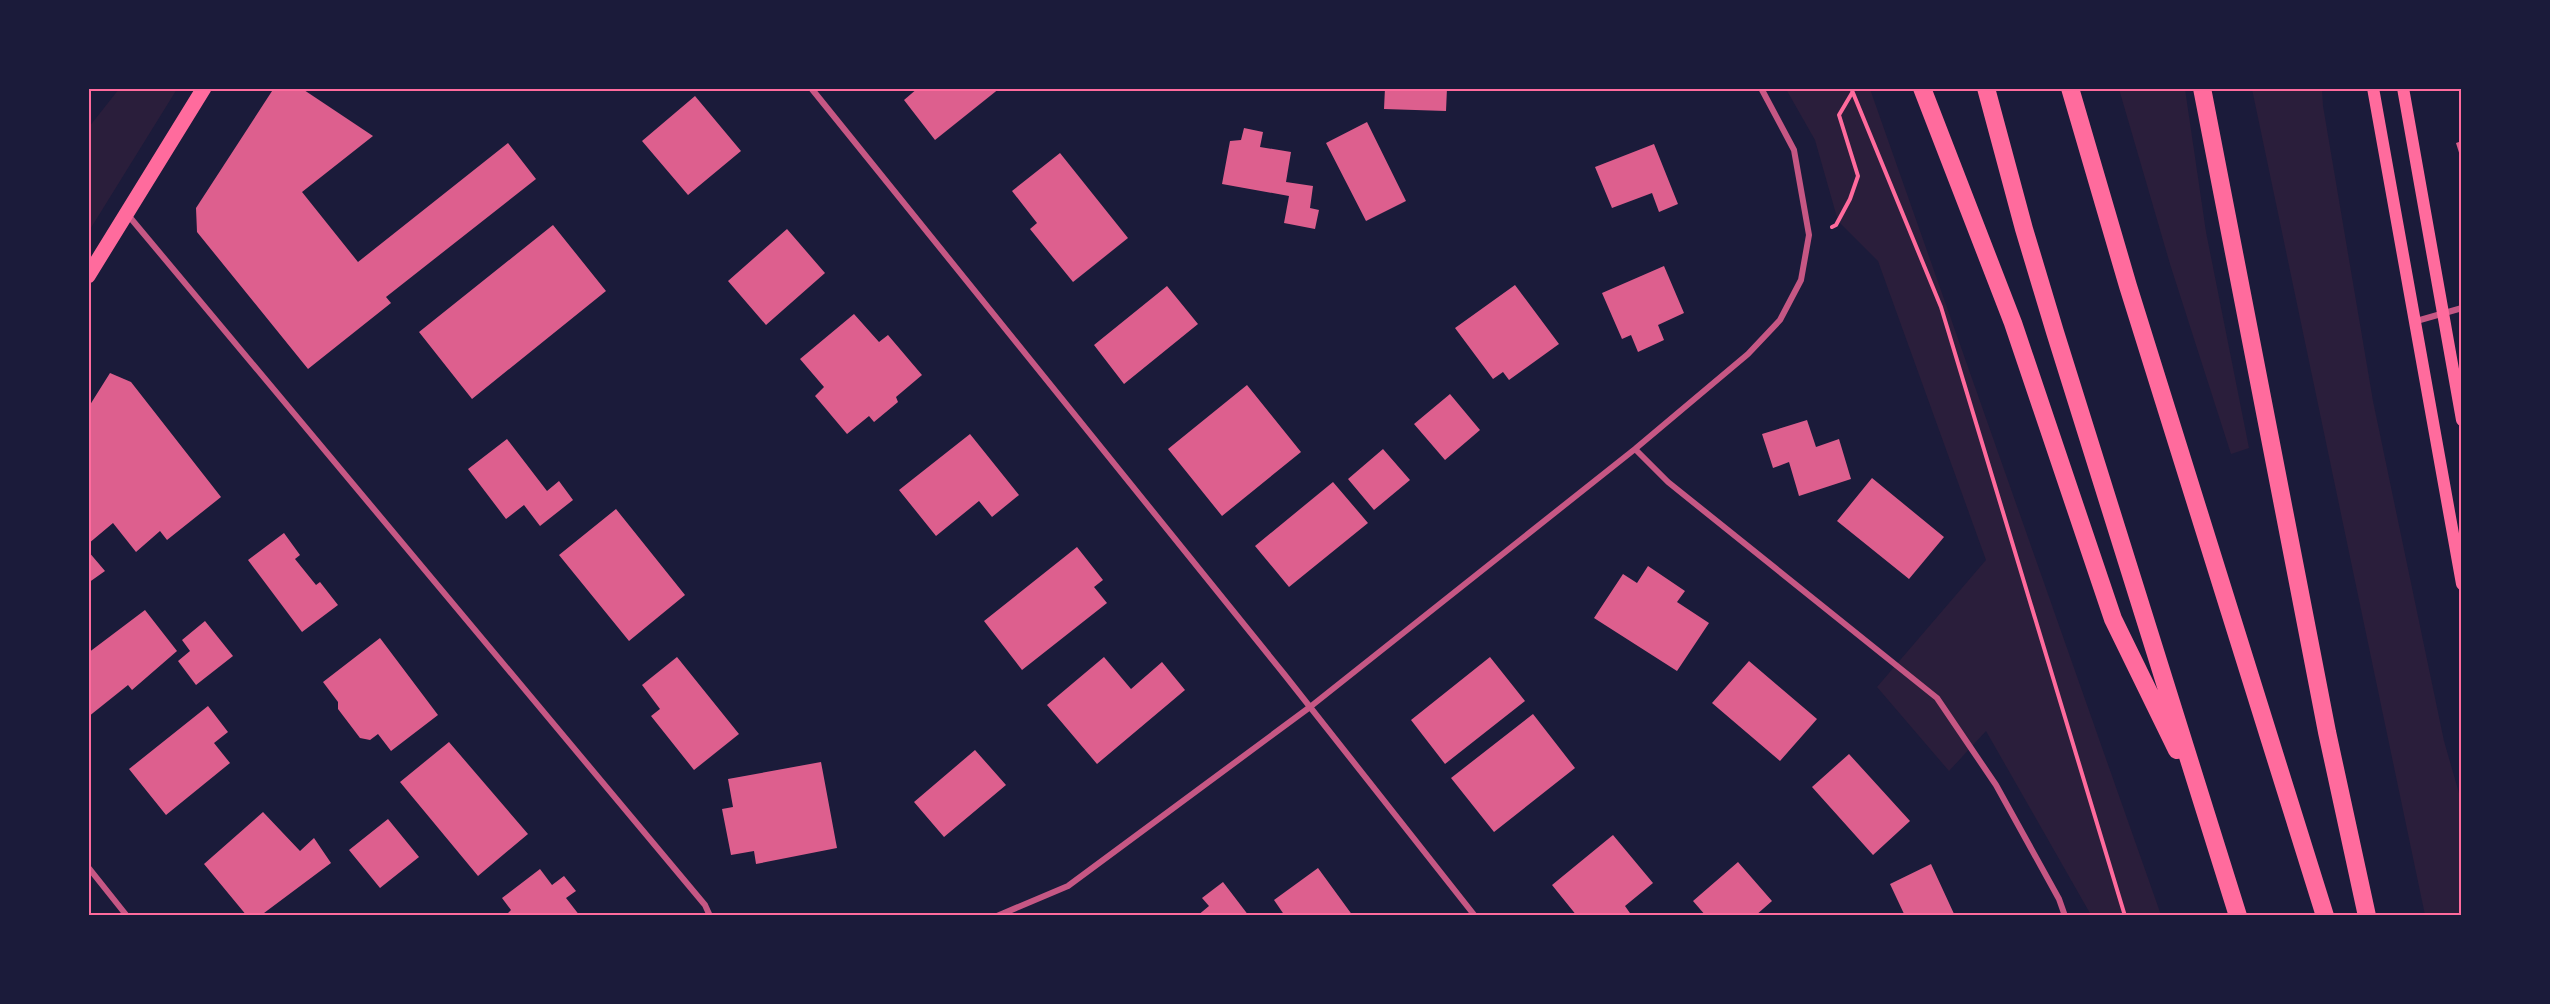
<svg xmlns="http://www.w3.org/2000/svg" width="2550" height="1004" viewBox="0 0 2550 1004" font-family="'Source Sans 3',sans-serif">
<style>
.green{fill:#2a1e3b}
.building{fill:#dd5f8e}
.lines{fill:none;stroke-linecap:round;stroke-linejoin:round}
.path{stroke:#ff6b9d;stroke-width:4}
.minor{stroke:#c65784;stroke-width:6}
.secondary{stroke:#ff6b9d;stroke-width:12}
.primary{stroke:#ff6b9d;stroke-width:15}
.motorway{stroke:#ff6b9d;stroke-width:18}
.neatline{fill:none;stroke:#ff6b9d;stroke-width:2}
</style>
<rect width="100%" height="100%" fill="#1b1b3a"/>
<path class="green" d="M119,89H177L89,231V127Z
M1786,89H1870L2161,915H2091L1986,731L1949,771L1877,687L1986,560L1878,261L1838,221L1815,140Z
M2119,89H2185L2206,232L2249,448L2231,454L2170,264Z
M2252,89H2322L2323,106L2373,401L2444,741L2461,800V915H2425Z"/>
<path class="building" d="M274,88H301L373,136L302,192L358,262L508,143L536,179L386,297L391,303L308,369L197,232L196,208Z
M918,88H1000L935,140L904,100Z
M1385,88H1447L1446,111L1384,109Z
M695,96L741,151L688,195L642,141Z
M1367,122L1406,201L1366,221L1326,143Z
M1244,128L1263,132L1260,147L1291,152L1286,182L1313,186L1310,208L1319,210L1315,229L1284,223L1289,196L1222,184L1230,141L1241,140Z
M2462,141V158L2461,159L2456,143Z
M1654,144L1678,204L1659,212L1652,193L1612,208L1595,167Z
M1060,153L1128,238L1073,282L1030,229L1037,223L1012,191Z
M553,225L606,291L472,399L419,332Z
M787,229L825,273L766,325L728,281Z
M1664,266L1684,313L1658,325L1664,340L1638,352L1631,335L1622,339L1602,293Z
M1515,285L1559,344L1509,380L1503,372L1493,379L1455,328Z
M1167,286L1198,324L1124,384L1094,345Z
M854,314L879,342L888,335L922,375L896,397L898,402L874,422L869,416L847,434L815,396L824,387L800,359Z
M110,373L131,382L221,497L167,540L160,531L136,552L113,523L88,544V408Z
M1247,385L1301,452L1222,516L1168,449Z
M1450,394L1480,430L1445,460L1414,424Z
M1807,420L1816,447L1839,439L1851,479L1799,496L1789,462L1773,468L1762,434Z
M970,434L1019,495L992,517L979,501L936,536L899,490Z
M507,439L547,491L559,481L573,500L540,526L524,505L506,519L468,469Z
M1383,449L1410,480L1374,510L1348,479Z
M1872,478L1944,537L1909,579L1837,521Z
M1333,482L1368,523L1289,587L1255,546Z
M616,509L685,595L629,641L559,555Z
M284,533L300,555L295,559L316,585L320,582L338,605L302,632L248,560Z
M1077,547L1103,580L1094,587L1107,603L1022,670L984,621Z
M88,551L105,571L88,583Z
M1648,566L1685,591L1677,602L1709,623L1677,671L1594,618L1623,574L1637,583Z
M145,610L177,651L132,690L128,685L88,717V653Z
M205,621L233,656L196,685L178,661L190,651L182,640Z
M380,638L438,715L391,751L378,734L370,740L360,738L338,709V702L323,682Z
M677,657L739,734L694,770L651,716L660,709L642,685Z
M1104,657L1131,689L1162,662L1185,690L1097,764L1047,705Z
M1490,657L1525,701L1445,764L1411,720Z
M1749,661L1817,719L1780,761L1712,703Z
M208,706L228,732L214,743L230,763L166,815L129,769Z
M1533,714L1575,768L1494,832L1451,778Z
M449,742L528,834L478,876L400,782Z
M975,750L1006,785L944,837L914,802Z
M1849,754L1910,821L1873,855L1812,787Z
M821,762L837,848L756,864L754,851L731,855L722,809L733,807L728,779Z
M263,812L300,851L314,838L331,863L260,916H247L204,864Z
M388,819L419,857L380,888L349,850Z
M1613,835L1653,883L1625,906L1632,916H1577L1552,885Z
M1738,862L1772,901L1755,916H1706L1693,901Z
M1931,864L1955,916H1905L1890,884Z
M1318,868L1353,916H1285L1274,900Z
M540,869L552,885L564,876L576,891L566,898L580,916H505L511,910L502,898Z
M1223,882L1249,916H1197L1209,906L1202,898Z"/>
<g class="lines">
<path class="path" d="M1851,88L1941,307L2125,916
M1832,227L1836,225L1850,199L1858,176L1839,115L1852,93"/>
<path class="minor" d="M811,88L1284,674L1475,916
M128,215L705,905L710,916
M2413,322L2462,308
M1635,449L1668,482L1937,698L1996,785L2059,899L2065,916
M88,867L127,916
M997,916L1068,886L1310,707L1635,449L1748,354L1780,320L1801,280L1809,235L1794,150L1761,88"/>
<path class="secondary" d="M2373,88L2462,584
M2403,88L2462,420"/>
<path class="primary" d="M88,276L204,88"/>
<path class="motorway" d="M1922,88L2013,323L2113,619L2177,750
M1986,88L2024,229L2055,332L2238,916
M2070,88L2128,286L2325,916
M2202,88L2327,732L2367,916"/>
</g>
<rect width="2550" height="1004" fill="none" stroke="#1b1b3a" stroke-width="180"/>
<rect x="90" y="90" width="2370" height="824" class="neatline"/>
</svg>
